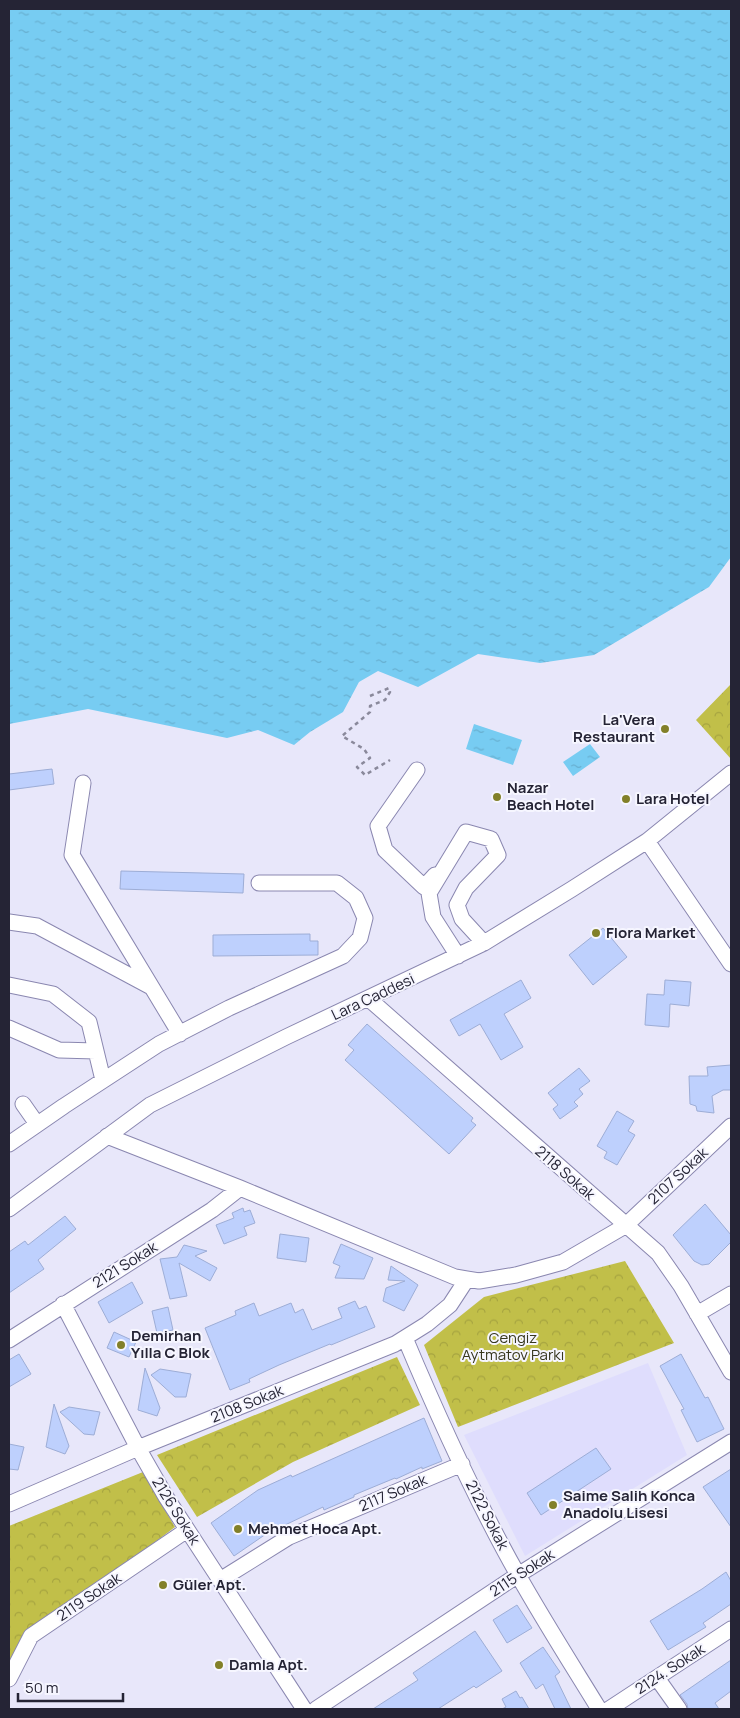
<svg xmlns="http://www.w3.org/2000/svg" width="740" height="1718" viewBox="0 0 740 1718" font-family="Manrope,sans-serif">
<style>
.built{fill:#dfddfd}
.park{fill:url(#park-crowns)}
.water{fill:url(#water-ripples)}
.building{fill:#bed0fd;stroke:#9dadd6}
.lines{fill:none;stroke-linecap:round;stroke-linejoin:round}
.minor-casing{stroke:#8a87b0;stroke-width:17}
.path{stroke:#8a899b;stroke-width:2.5;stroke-dasharray:4 4;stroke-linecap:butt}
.minor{stroke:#fff;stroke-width:15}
.poi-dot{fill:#828029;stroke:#f6f6ff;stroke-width:2}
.labels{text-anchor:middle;stroke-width:4;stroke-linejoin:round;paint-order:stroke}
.poi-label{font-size:15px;font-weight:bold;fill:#252435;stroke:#f6f6ff;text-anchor:start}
.street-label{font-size:15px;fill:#252435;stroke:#f6f6ff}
.park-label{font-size:15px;fill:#37371f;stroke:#f6f6ff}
</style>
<defs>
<pattern id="park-crowns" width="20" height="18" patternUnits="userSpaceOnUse" patternTransform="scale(1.25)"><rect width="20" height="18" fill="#c1bf49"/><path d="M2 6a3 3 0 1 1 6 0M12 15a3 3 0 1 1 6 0" fill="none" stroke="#a6a440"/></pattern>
<pattern id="water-ripples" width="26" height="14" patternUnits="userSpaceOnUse" patternTransform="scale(1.25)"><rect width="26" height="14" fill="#77ccf2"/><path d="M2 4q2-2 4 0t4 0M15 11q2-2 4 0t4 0" fill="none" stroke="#67afd0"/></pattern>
</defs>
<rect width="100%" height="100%" fill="#e8e7fa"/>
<path class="built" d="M648,1363L687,1455L525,1556L464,1435Z"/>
<path class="park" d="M731,684V759L696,720Z
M625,1261L674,1343L458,1427L424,1345L484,1297Z
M397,1357L420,1405L293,1462L197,1517L157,1455Z
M143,1472L175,1527L117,1571L26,1630L9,1665V1526Z"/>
<path class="water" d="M9,9H731V557L709,587L594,655L540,663L478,654L418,687L378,671L359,682L343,712L310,732L294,745L258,730L227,738L88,709L9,724Z
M474,724L522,740L513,765L466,749Z
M590,744L600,757L573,776L563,762Z"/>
<path class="building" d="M52,769L54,784L9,790V774Z
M121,871L244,874L243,893L120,889Z
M603,928L627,957L593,985L569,955Z
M310,934V941H318V955L213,956V935Z
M521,980L531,998L504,1014L523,1047L501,1060L480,1024L459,1036L450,1020Z
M665,980L691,982L689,1006L670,1004L669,1027L645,1025L647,994L664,995Z
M367,1024L473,1118L471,1121L476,1125L449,1154L345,1060L354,1050L348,1045Z
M731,1065V1090H723L712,1096L714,1113L697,1111L696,1106L690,1104L689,1076H708L707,1067Z
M579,1068L590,1081L579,1089L583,1094L574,1102L578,1106L560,1119L553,1109L558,1105L548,1093Z
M617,1111L634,1121L628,1131L635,1135L617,1165L604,1158L607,1152L597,1146Z
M705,1204L731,1235V1242L709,1264L702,1265L694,1261L673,1235Z
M243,1208L244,1212L250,1210L255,1223L244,1227L247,1235L224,1244L216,1225L234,1218L232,1213Z
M65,1216L76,1229L38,1260L44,1269L9,1293V1252L25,1241L28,1245Z
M280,1234L309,1238L306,1262L277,1258Z
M341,1244L373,1258L364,1279L335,1278L340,1266L333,1263Z
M184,1245L207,1251L195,1256L217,1268L210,1281L179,1263L187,1296L170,1299L160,1259L177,1257Z
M391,1266L418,1285L404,1311L383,1301L386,1288L405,1281L388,1280Z
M132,1282L143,1303L109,1323L98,1302Z
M355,1301L359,1309L366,1306L375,1327L331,1345L330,1344L279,1365L249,1379L250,1382L230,1390L205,1328L236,1315L235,1311L254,1303L259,1316L291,1303L295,1313L303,1309L312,1330L342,1318L338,1308Z
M168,1307L173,1330L157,1333L152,1311Z
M114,1332L136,1342L129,1357L107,1348Z
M19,1354L31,1374L9,1387V1360Z
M681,1354L705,1398L708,1397L724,1429L697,1442L681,1410L684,1409L660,1366Z
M145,1368L160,1408L157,1416L138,1410Z
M160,1369L191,1374L186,1397H175L151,1375Z
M54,1404L69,1446L65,1454L46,1447Z
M69,1407L100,1412L94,1435L84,1434L60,1412Z
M424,1418L442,1461L422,1469V1467L396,1479L395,1478L354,1495V1497L324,1510L323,1507L266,1534L234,1556L211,1523L258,1490L291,1475L292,1477Z
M9,1444L24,1447L18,1470L9,1469Z
M596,1448L611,1469L541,1515L527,1493Z
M731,1469V1527L703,1487Z
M726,1572L731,1581V1604L703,1623L706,1627L668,1650L650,1621L702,1589Z
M517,1605L532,1628L507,1643L493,1620Z
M475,1631L502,1671L476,1688L474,1686L438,1709H373L418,1680L413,1673Z
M543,1647L560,1672L555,1676L571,1709H555L543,1684L536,1689L520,1663Z
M731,1660V1691L715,1703L719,1709H688L687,1704L680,1695Z
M516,1691L520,1698L522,1697L529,1709H502L506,1707L502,1699Z"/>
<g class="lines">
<defs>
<path id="minor" d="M417,770L378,826L385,850L424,887L435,875
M83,783L72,855L180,1034
M647,841L731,964
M9,922L37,926L151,987
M458,956L433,917L429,893L466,832L491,839L498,855L466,888L457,905L462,919L484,943
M9,985L53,994L89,1022L103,1080
M369,999L658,1253L681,1286L731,1372
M9,1028L59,1050L96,1051
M23,1104L37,1124
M107,1136L240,1188L455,1277L479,1281L516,1275L563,1262L625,1226L731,1126
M9,1144L64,1106L159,1044L229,1008L343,956L360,938L365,918L356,898L337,883H259
M9,1209L150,1105L286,1037L484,943L572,889L647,841L731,773
M63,1304L138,1448L166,1497L304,1709
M697,1314L731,1294
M405,1338C439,1419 475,1499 518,1575C544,1621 572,1665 599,1709
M9,1340L212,1210L240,1188
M9,1504L138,1448L395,1344L427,1324L450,1305L467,1279
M220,1580L289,1537L462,1464
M657,1678L679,1709
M9,1679L31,1636L187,1530
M316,1709L518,1575L731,1442
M609,1709L731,1629"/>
</defs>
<use href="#minor" class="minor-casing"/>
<path class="path" d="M370,696L389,688L390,692L385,700L370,706V712L342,736L364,749L370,758L357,767L365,775L390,760"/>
<use href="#minor" class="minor"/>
</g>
<g class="poi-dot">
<circle cx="665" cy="729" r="5"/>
<circle cx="497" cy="797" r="5"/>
<circle cx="626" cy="799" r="5"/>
<circle cx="596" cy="933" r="5"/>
<circle cx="121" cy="1345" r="5"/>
<circle cx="553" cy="1505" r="5"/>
<circle cx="238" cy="1529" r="5"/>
<circle cx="163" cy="1585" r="5"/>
<circle cx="219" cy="1665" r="5"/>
</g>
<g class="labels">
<g class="poi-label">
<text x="655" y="725" text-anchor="end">La'Vera<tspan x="655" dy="17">Restaurant</tspan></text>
<text x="507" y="793">Nazar<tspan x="507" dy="17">Beach Hotel</tspan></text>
<text x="636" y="804">Lara Hotel</text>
<text x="606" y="938">Flora Market</text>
<text x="131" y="1341">Demirhan<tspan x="131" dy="17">Yılla C Blok</tspan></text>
<text x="563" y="1501">Saime Salih Konca<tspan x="563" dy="17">Anadolu Lisesi</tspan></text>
<text x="248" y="1534">Mehmet Hoca Apt.</text>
<text x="173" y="1590">Güler Apt.</text>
<text x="229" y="1670">Damla Apt.</text>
</g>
<g class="street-label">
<text transform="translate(373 997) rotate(-25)" y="5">Lara Caddesi</text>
<text transform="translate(565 1173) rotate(41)" y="5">2118 Sokak</text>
<text transform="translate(678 1176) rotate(-43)" y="5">2107 Sokak</text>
<text transform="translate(125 1265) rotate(-32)" y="5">2121 Sokak</text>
<text transform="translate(247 1404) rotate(-22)" y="5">2108 Sokak</text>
<text transform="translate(393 1493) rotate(-23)" y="5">2117 Sokak</text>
<text transform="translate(176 1511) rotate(58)" y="5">2126 Sokak</text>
<text transform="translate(487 1515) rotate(63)" y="5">2122 Sokak</text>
<text transform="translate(522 1573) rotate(-33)" y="5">2115 Sokak</text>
<text transform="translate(89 1597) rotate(-34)" y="5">2119 Sokak</text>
<text transform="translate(670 1669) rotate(-33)" y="5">2124. Sokak</text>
</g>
<g class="park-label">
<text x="513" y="1343">Cengiz<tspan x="513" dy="17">Aytmatov Parkı</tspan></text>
</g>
</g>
<rect width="740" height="1718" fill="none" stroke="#252435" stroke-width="20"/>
<path d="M18 1693v8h105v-8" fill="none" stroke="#252435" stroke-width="2.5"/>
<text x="25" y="1693" font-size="15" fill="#252435" stroke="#f6f6ff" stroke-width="4" paint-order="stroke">50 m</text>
</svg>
